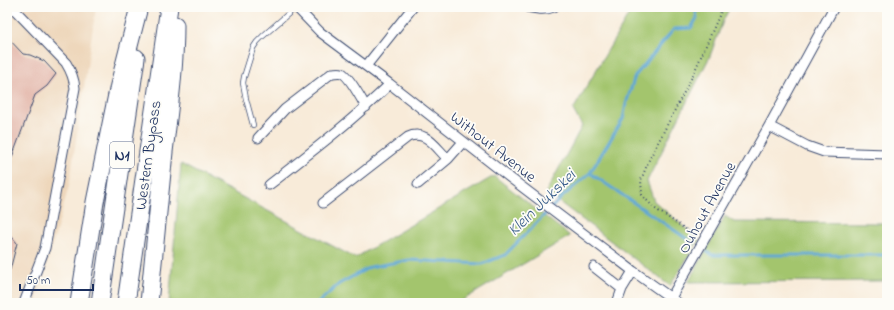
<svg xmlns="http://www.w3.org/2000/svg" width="894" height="310" viewBox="0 0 894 310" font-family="'Indie Flower',sans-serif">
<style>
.built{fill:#eed7bb}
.green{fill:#a3c56d;stroke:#5f7a66}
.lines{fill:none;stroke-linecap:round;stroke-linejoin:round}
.stream{stroke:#5fa7d6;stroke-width:3}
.building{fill:#e1b0a3}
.lane-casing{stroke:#3c4b70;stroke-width:6}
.street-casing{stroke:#3c4b70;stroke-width:11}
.highway-casing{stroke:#3c4b70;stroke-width:19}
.path{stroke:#3c4b70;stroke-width:2;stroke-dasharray:1 3;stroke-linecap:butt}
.lane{stroke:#fff;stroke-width:4.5}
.street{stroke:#fff;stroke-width:9}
.highway{stroke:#fff;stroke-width:17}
.labels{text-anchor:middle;stroke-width:3.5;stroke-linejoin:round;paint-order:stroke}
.shield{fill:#fdfcf7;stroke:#5f6c8c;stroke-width:1}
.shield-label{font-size:15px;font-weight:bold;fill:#1b2f5e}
.street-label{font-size:16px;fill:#1b2f5e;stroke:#fdfcf7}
.water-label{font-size:17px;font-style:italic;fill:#335988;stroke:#fdfcf7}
</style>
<rect width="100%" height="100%" fill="#fdfcf7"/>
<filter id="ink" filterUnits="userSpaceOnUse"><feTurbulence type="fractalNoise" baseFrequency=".025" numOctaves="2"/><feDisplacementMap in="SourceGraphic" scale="8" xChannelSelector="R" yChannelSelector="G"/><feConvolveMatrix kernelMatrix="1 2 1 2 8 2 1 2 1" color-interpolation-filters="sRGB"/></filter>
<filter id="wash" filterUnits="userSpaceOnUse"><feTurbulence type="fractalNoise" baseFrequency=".012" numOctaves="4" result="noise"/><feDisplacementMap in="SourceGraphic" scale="16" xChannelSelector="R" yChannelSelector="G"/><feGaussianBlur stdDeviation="0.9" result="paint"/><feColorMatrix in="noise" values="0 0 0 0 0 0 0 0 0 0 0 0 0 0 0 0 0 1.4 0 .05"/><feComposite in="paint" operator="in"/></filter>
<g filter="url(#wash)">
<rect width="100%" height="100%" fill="#f8ebd9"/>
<path class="built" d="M7,7H96L69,186L36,303H7Z"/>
<path class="green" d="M633,7H730L723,21L710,56L647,181L654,201L699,240L670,286L546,192L582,126L573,110Z
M181,164L355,258L494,176L570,236L458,303H169Z
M725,216L734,222L887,223V281L688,282Z"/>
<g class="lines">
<path class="stream" d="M590,173L693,243
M707,252L712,255H887
M318,303L339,284L370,267L409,260L482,264L505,255L562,197L590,173L623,119L626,104L635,76L674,29L691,28L697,18L695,7"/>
</g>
<g id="blocks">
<path class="building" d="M7,37L23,54L30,55L44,61L56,74L47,86L35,95L8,168H7Z
M7,231L17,243L10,270H7Z"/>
</g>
</g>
<g filter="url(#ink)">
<use href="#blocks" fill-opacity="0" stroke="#3c4b70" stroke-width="1"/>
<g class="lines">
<defs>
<path id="lane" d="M253,125L246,99L243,83L244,77L253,48L257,42L263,36L296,7"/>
<path id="street" d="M12,7L66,63C71,71 74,78 75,88L45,248L24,303
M296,7L320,32L390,84L509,177L633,271L678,303
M527,7C537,9 544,11 554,7
M366,66L413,7
M769,126L807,146L824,152L887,154
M258,138L285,109L332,73C335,73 339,72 342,73C349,76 362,100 366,107
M418,184L448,159
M269,185C310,153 352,121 390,84
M323,203L408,137C426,129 436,148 448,159L463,142
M594,267L622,289L617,303
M622,289L633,271
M668,303L769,126L834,7"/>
<path id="highway" d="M79,303L95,202L119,85L139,7
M100,303L136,58
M126,303L169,7
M149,303C154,253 159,202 164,152C169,110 175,68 175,25"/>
</defs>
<use href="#lane" class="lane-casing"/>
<use href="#street" class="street-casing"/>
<use href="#highway" class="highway-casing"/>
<path class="path" d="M696,236L654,208L642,195L641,180L649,160L692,77L723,7"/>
<use href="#lane" class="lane"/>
<use href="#street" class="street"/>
<use href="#highway" class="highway"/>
</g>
</g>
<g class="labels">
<rect class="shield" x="110" y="142" width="24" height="26" rx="3"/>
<g class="shield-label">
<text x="122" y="160">N1</text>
</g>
<g class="street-label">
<text transform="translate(494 146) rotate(38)" y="6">Without Avenue</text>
<text transform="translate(147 155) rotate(-82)" y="6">Western Bypass</text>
<text transform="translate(706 207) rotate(-61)" y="6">Ouhout Avenue</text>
</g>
<g class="water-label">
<text transform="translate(541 202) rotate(-44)" y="6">Klein Jukskei</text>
</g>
</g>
<rect width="894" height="310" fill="none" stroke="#fdfcf7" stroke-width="24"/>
<path d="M20 284v6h73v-6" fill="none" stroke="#1b2f5e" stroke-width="2"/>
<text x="26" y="284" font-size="12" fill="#1b2f5e" stroke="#fdfcf7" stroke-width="3" paint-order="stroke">50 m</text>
</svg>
